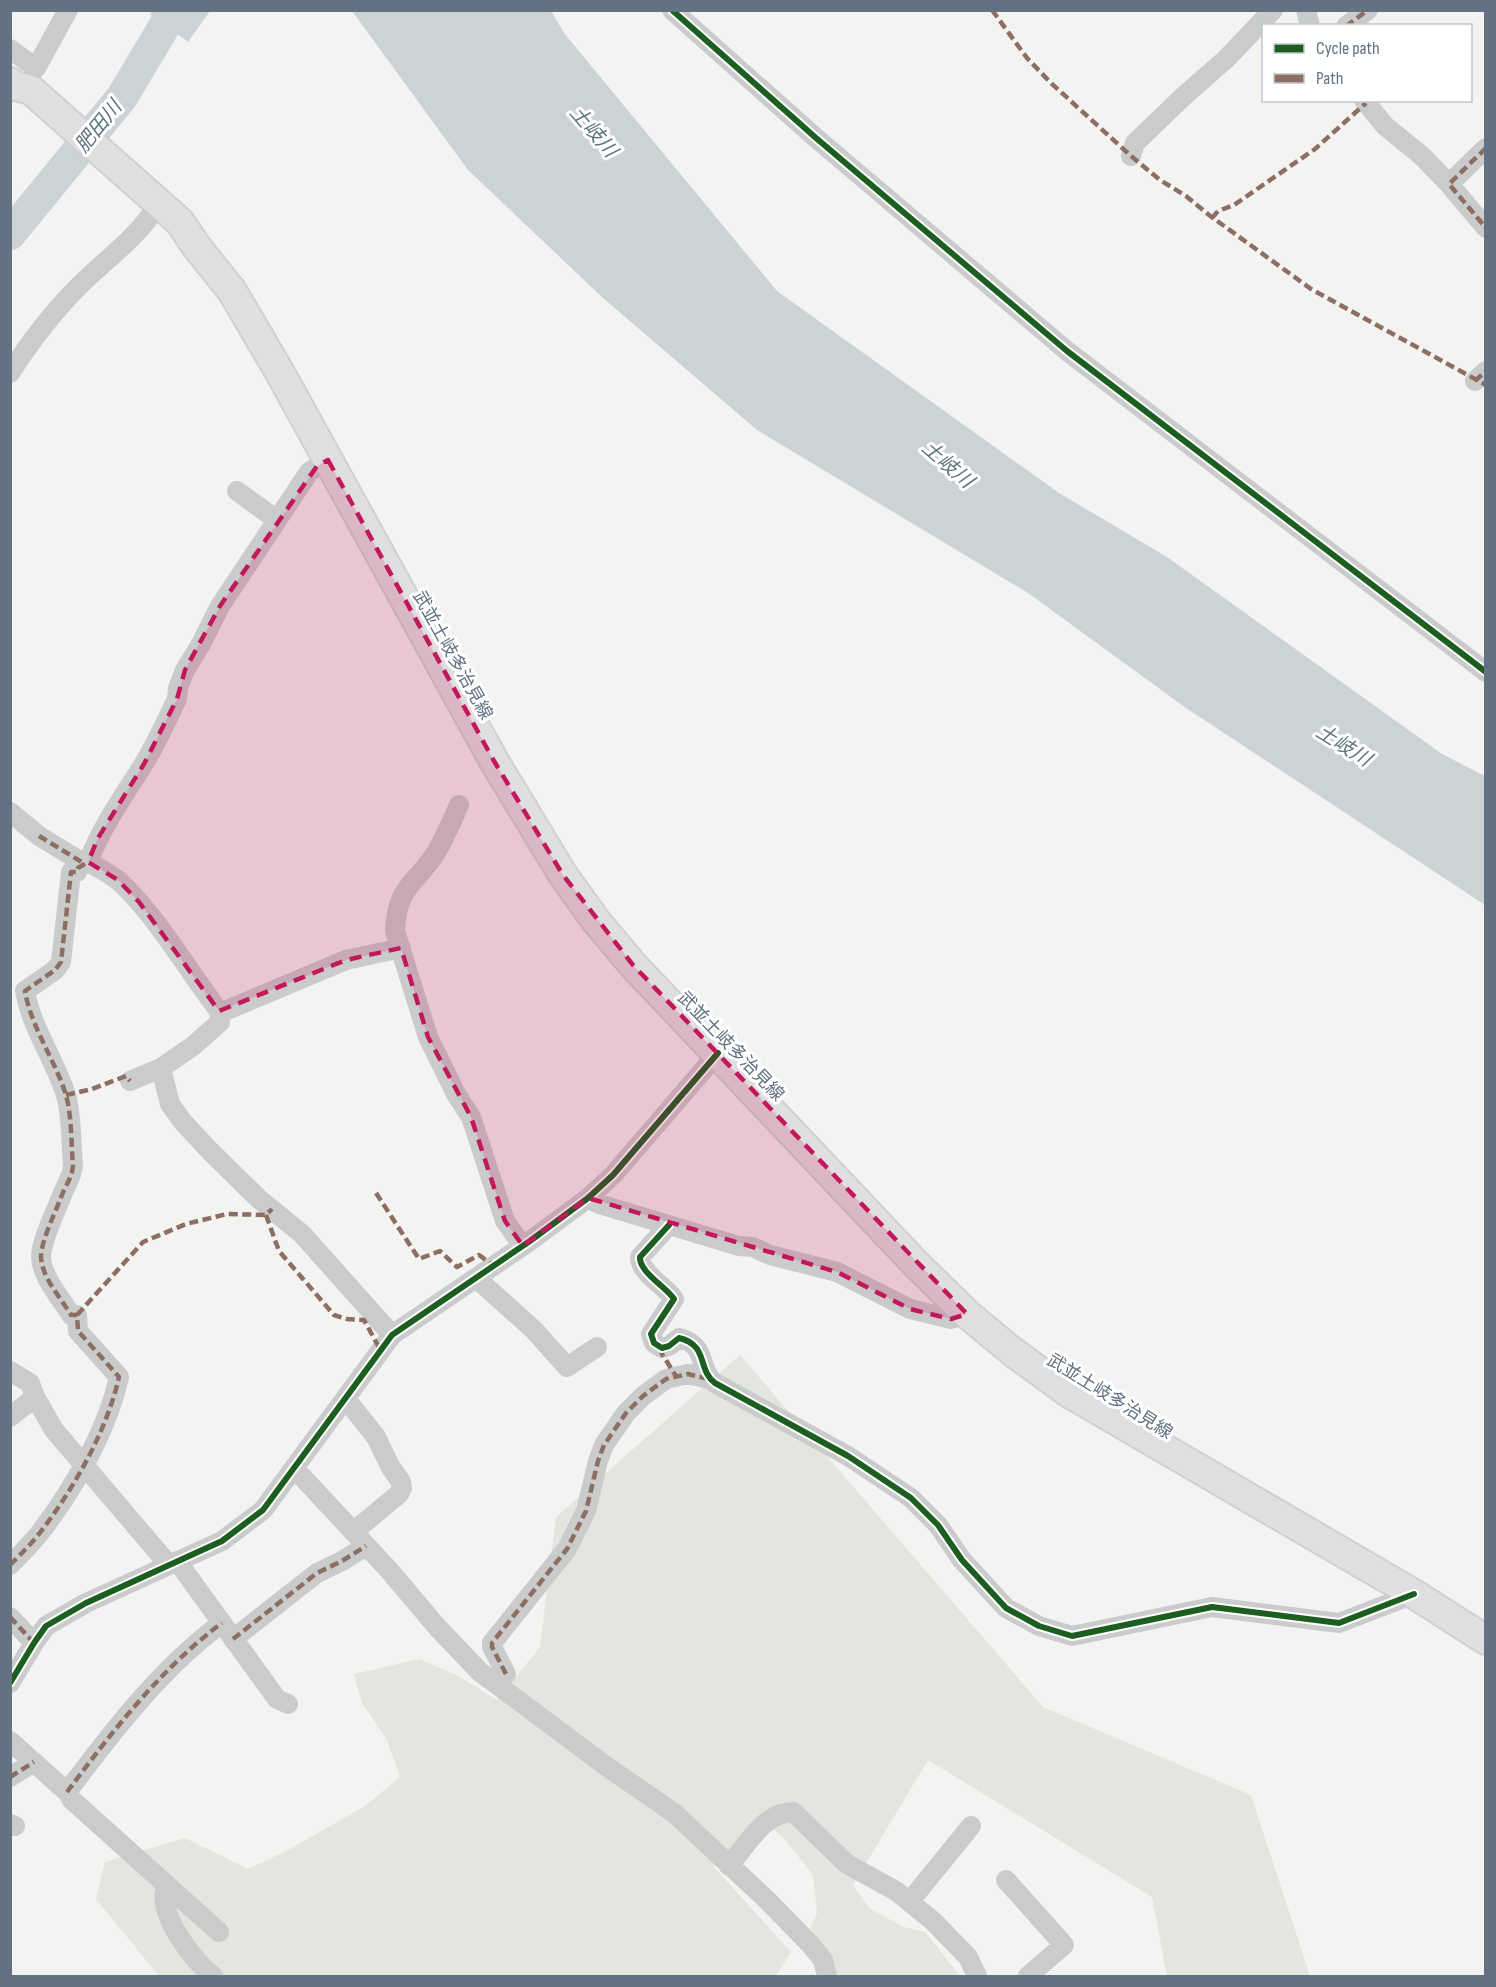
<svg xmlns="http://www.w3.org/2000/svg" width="1496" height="1987" viewBox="0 0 1496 1987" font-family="'Sofia Sans Condensed','Noto Sans JP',sans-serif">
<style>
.green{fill:#e2e6df}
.water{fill:#cbd3d6}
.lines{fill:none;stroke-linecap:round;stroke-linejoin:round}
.river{stroke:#cbd3d6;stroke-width:32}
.secondary-casing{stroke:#cfd1d1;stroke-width:32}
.minor{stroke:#cacccc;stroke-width:20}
.secondary{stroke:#dfdfe0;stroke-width:28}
.quiet{stroke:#8d6e63;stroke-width:4.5;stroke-dasharray:9 4.5;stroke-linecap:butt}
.cycleway-casing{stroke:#fff;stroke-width:10}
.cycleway{stroke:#1b5e20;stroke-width:6}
.marked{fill:#c2185b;fill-opacity:0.2;stroke:#c2185b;stroke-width:4.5;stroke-dasharray:12 8;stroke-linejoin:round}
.labels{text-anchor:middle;stroke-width:6;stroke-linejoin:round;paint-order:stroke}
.street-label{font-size:18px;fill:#627282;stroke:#fff}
.water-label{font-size:20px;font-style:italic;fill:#5d757f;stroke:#fff}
</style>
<rect width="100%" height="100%" fill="#f3f3f1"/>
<path class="green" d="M740,1355L1043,1707L1251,1795L1310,1976H1167L1152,1897L928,1760L853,1885L870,1909L904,1927L925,1932L960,1976H835C831,1956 823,1944 810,1928L817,1913L813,1875L784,1838L760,1819L713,1866L791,1952L776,1976H159L96,1899L105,1862L185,1838L248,1869L288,1850L365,1806L400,1777L387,1740L362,1703L354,1674L420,1659L458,1676L497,1700L540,1647L556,1517Z"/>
<path class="water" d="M153,10H210V11L188,42L150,14Z
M352,11H551L564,33L777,291L1059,493L1167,557L1442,754L1485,776V905L1186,708L1028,593L757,430L603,298L468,170Z"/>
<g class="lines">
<path class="river" d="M10,234L122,97L174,10"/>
<defs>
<path id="secondary" d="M10,82L15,86L31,90L180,222L196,246L232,291L279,371L494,761L563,875L596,921L633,965L916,1264L967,1314L1013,1352L1069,1393L1414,1594L1486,1640"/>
</defs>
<use href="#secondary" class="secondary-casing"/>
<path class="minor" d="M672,10L816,138L1067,351L1486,672
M1306,10L1310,26
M1346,26L1368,10
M10,49L36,68L68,10
M1364,100L1385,126L1422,156L1449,184
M1486,148L1449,184L1486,228
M1131,156L1135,143L1186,94L1225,60L1273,10
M10,373C30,342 53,312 79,286C103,262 131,242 151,215
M1475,381L1486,371
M237,491L277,520
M459,805C452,821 445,837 437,851C416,885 397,884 395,931L428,1037L456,1094L471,1117L505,1221L523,1246
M10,812L39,836L85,864
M219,1011L227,1010L346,960L401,948
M161,1068L170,1104L183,1122L210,1151L259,1199L302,1234L392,1335
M130,1081L161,1068L193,1046L220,1022L219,1011C186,968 159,919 120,882C111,874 99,868 88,862C102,826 123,797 143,765C156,745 166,721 177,699L178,688L185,670L201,644L220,606L309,472L328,460
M588,1198L599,1204L739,1246L753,1247L770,1255L837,1272L910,1309L951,1319L967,1314
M669,1225L640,1257C639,1272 666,1287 674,1299L651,1334L654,1343L662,1348L669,1346L679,1338C709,1345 697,1370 715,1383L848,1456L911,1498L938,1525L962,1560L1006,1608L1039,1626L1072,1636L1212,1607L1339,1623L1414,1594
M476,1278L534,1330L567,1367L597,1347
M10,1371L30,1383L35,1397L54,1430L169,1565
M346,1399L376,1437L390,1466L401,1482L402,1488L399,1494L353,1532
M10,1417L35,1397
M295,1469L388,1569L438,1628L480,1672L606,1766L674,1813L767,1900L810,1944L823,1960L827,1976
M177,1561L277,1699L288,1704
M10,1565C20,1555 30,1545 39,1534C73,1490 107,1431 119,1377L78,1331L77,1315H71C61,1298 42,1278 41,1257C41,1242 54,1215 60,1200C64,1188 72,1178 73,1166C71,1143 72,1117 66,1095C55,1060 31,1027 25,991L55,970L61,962L71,872H77L78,868L88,862
M10,1617L34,1643
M233,1639L317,1573L342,1561L366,1546
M506,1674L492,1647V1643L567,1549L586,1511L598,1461L604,1445L626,1413L643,1396L666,1379L688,1374L709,1379
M10,1683L34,1643L46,1626L86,1603L222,1541L263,1510L392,1335L530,1241L588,1198L613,1175L718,1053
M10,1741L67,1792L72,1800L219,1932
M10,1777L34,1762
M67,1792C112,1732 161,1668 222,1623
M10,1824L15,1826
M729,1866C746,1846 764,1812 793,1812L847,1864L896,1891L933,1921L968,1957L977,1976
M1006,1880L1064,1945L1028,1976
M167,1885C154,1910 193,1961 213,1976
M910,1901L971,1826"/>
<use href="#secondary" class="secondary"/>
<path class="quiet" d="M992,10L1027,58L1051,83L1131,156L1160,180L1186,196L1209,215L1311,289L1486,385
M1346,26L1368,10
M1486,148L1449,184L1486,228
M1212,218L1218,211L1234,205L1315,149L1366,103
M1475,381L1486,371
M39,836L85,864
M66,1095L92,1089L126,1076L130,1081
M376,1193L419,1259L440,1251L457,1267L479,1255L494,1266
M266,1215L279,1251L334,1315L347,1319L364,1320L381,1351
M77,1315L143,1242L186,1224L227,1214L266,1215L272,1209
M662,1348V1354L676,1376
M10,1565C20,1555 30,1545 39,1534C73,1490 107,1431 119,1377L78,1331L77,1315H71C61,1298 42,1278 41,1257C41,1242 54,1215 60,1200C64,1188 72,1178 73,1166C71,1143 72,1117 66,1095C55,1060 31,1027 25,991L55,970L61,962L71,872H77L78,868L88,862
M10,1617L34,1643
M233,1639L317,1573L342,1561L366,1546
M506,1674L492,1647V1643L567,1549L586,1511L598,1461L604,1445L626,1413L643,1396L666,1379L688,1374L709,1379
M10,1777L34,1762
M67,1792C112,1732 161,1668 222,1623"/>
<defs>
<path id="cycleway" d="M672,10L816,138L1067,351L1486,672
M669,1225L640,1257C639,1272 666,1287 674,1299L651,1334L654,1343L662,1348L669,1346L679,1338C709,1345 697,1370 715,1383L848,1456L911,1498L938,1525L962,1560L1006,1608L1039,1626L1072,1636L1212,1607L1339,1623L1414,1594
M10,1683L34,1643L46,1626L86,1603L222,1541L263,1510L392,1335L530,1241L588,1198L613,1175L718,1053"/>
</defs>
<use href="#cycleway" class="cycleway-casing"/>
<use href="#cycleway" class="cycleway"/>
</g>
<path class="marked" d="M328,460L494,761L563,875L633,965L967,1314L951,1319L910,1309L837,1272L588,1198L523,1246L505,1221L471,1117L428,1037L401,948L346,960L219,1011L139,902L118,880L88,862L98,838L144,764L177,699L185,670L220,606L317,466Z"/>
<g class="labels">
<g class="street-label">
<text transform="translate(453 655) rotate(61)" y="6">武並土岐多治見線</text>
<text transform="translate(731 1046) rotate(46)" y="6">武並土岐多治見線</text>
<text transform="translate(1110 1396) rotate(32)" y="6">武並土岐多治見線</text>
</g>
<g class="water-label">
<text transform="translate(98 126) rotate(-51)" y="7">肥田川</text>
<text transform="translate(594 131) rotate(49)" y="7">土岐川</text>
<text transform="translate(948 464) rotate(41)" y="7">土岐川</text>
<text transform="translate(1344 745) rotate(32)" y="7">土岐川</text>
</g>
</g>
<rect width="1496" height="1987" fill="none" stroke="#627282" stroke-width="24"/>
<rect x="1262" y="24" width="210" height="78" fill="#ffffff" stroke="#c0c7cd" stroke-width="1.5"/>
<rect x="1274" y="44" width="30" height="9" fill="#1b5e20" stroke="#c0c7cd" stroke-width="1.5"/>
<text x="1316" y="54" font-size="18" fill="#627282">Cycle path</text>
<rect x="1274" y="74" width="30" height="9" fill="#8d6e63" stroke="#c0c7cd" stroke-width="1.5"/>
<text x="1316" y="84" font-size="18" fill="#627282">Path</text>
</svg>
